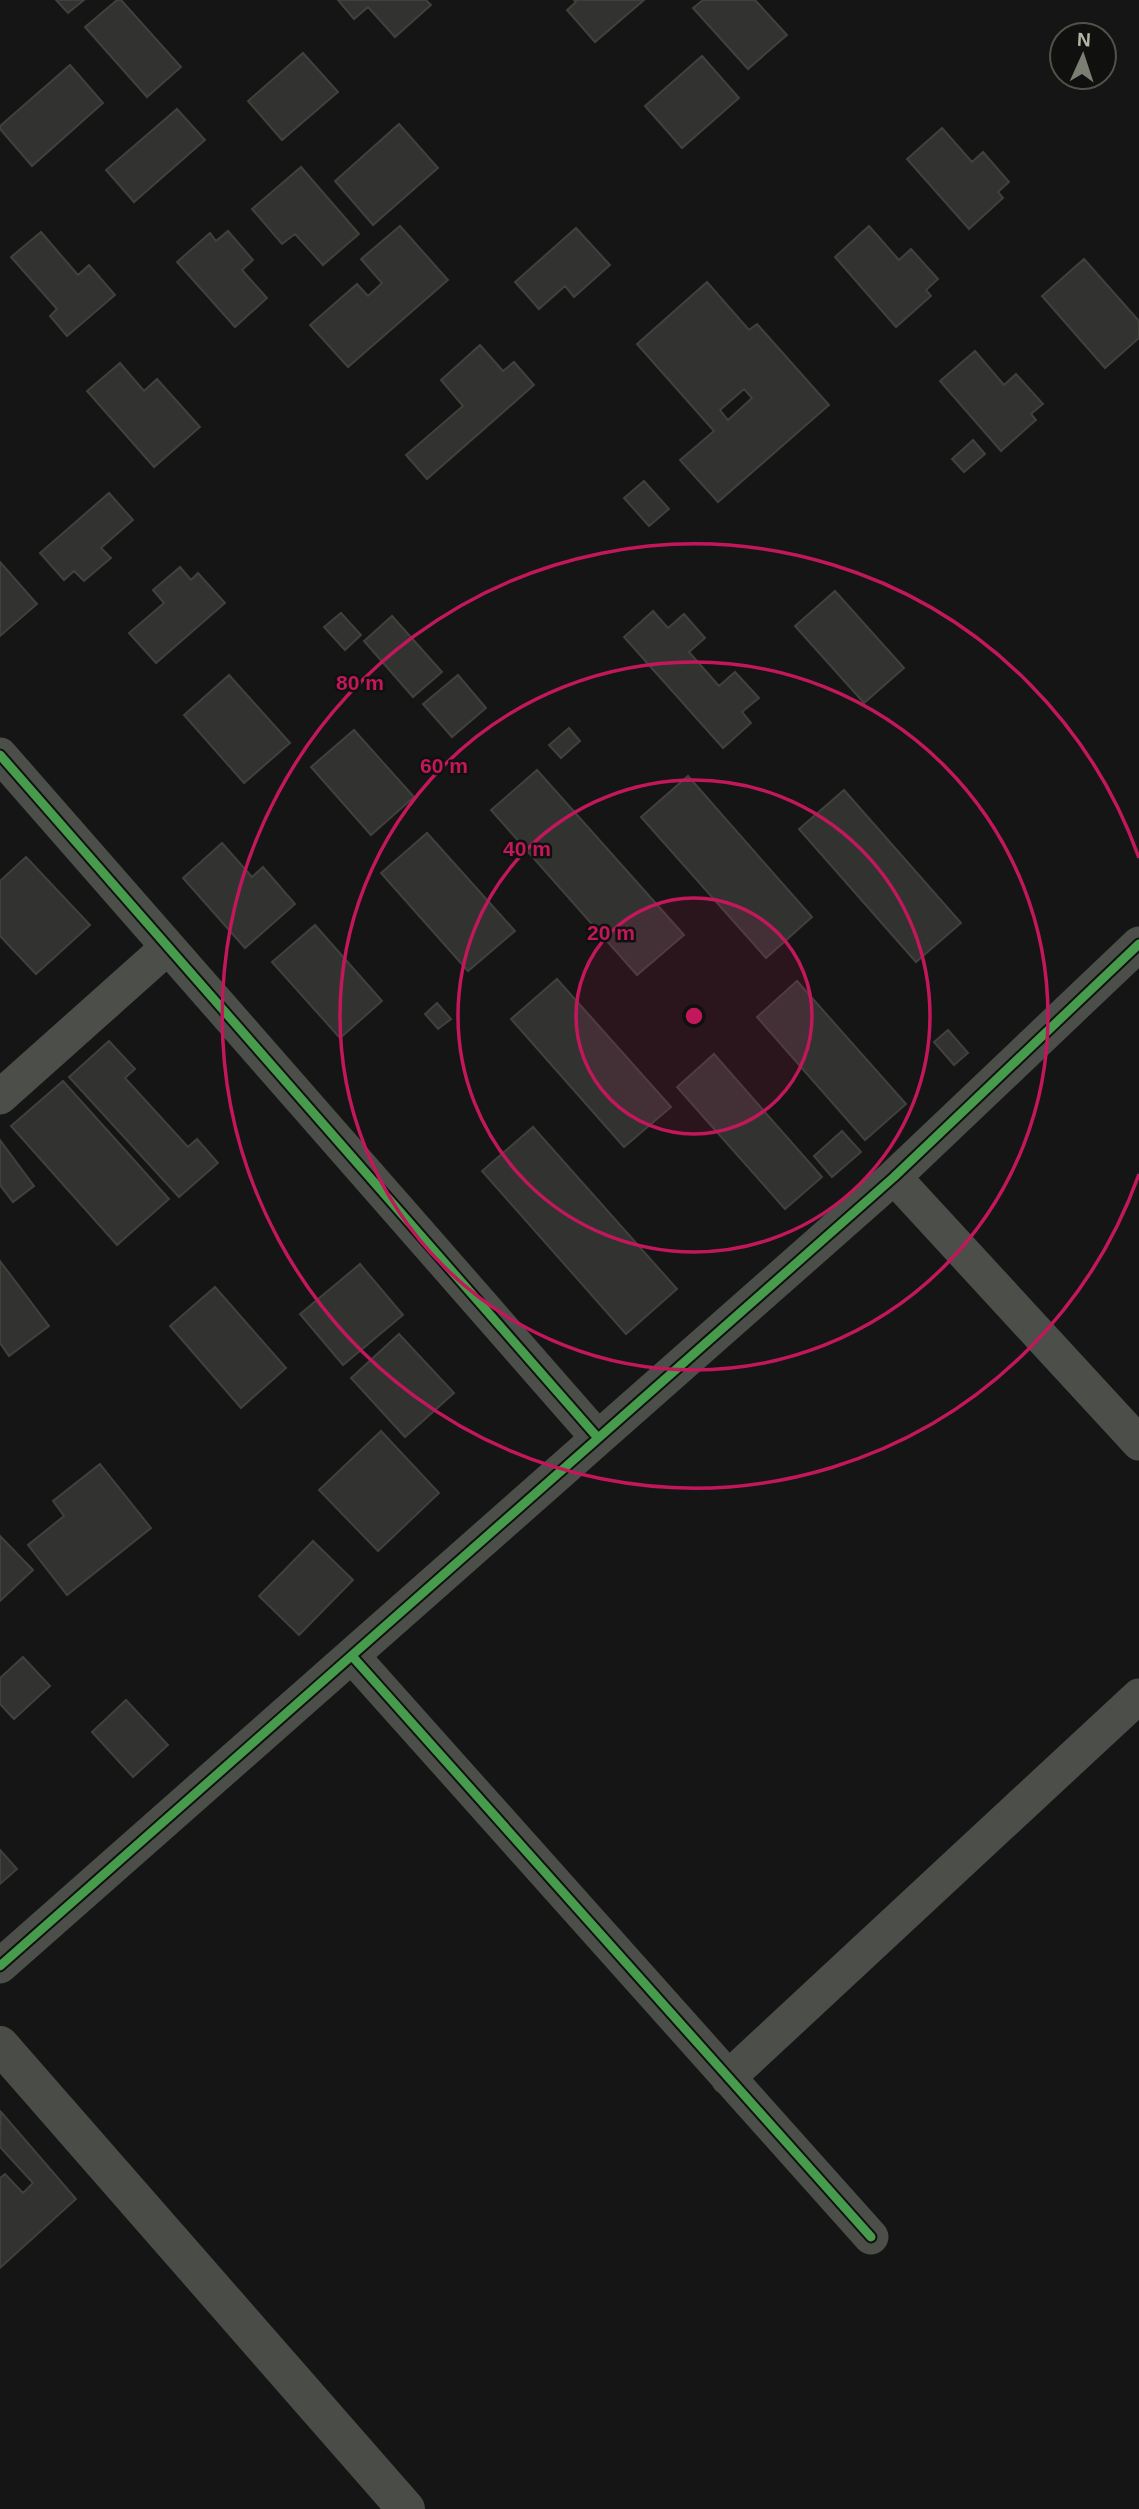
<svg xmlns="http://www.w3.org/2000/svg" width="1139" height="2509" viewBox="0 0 1139 2509" font-family="Arial,sans-serif">
<style>
.building{fill:#323331;stroke:#40413d;stroke-width:2;fill-rule:evenodd}
.lines{fill:none;stroke-linecap:round;stroke-linejoin:round}
.street{stroke:#4c4e49;stroke-width:35}
.secondary{stroke:#4a4c48;stroke-width:38}
.cycleway-casing{stroke:#10110f;stroke-width:13}
.cycleway{stroke:#469c4c;stroke-width:9}
.ring{fill:none;stroke:#c2185b;stroke-width:3.5}
.centre{fill:#c2185b;stroke:#10110f;stroke-width:3.5}
.ring-label{font-size:21px;text-anchor:middle;font-weight:bold;fill:#c2185b;stroke:#10110f;stroke-width:5;stroke-linejoin:round;paint-order:stroke}
</style>
<rect width="100%" height="100%" fill="#151515"/>
<path class="building" d="M56,0H84L68,13Z
M117,0H121L181,67L147,97L85,27Z
M338,0H426L431,5L395,37L368,7L354,19Z
M574,0H644L595,42L567,10L576,2Z
M703,0H755L787,35L748,69L693,8Z
M303,53L338,92L282,140L248,101Z
M702,56L739,98L682,148L645,106Z
M70,65L103,103L32,166L0,129V126Z
M177,109L205,140L134,202L106,170Z
M399,124L438,168L373,225L335,181Z
M942,128L972,162L983,152L1009,182L998,192L1003,198L969,229L907,159Z
M301,167L359,234L323,265L295,234L282,244L252,209Z
M400,226L448,280L348,367L310,325L357,284L368,296L382,283L361,259Z
M869,226L899,260L911,249L938,279L926,290L931,296L896,327L835,257Z
M576,228L610,265L574,297L565,286L539,309L515,282Z
M228,231L253,260L242,270L267,298L235,327L177,262L210,233L216,241Z
M41,232L78,275L89,265L115,295L67,336L50,316L57,309L11,257Z
M1084,259L1139,321V338L1105,368L1042,296Z
M707,282L749,330L757,324L829,405L718,502L680,460L714,431L637,344ZM744,389L752,398L728,420L720,410Z
M480,345L503,371L514,362L534,385L427,479L406,455L463,406L441,380Z
M975,351L1004,385L1016,374L1043,404L1031,414L1036,420L1001,451L940,381Z
M120,363L144,391L157,379L200,427L154,467L87,391Z
M973,440L985,454L964,472L952,459Z
M644,481L669,509L649,526L624,498Z
M109,493L133,520L101,548L111,558L84,581L74,571L64,580L40,553Z
M0,562L37,604L0,636Z
M180,567L191,580L198,573L225,603L156,663L129,633L164,603L153,590Z
M835,591L904,668L864,703L795,626Z
M653,611L668,628L684,614L705,638L689,652L719,686L735,672L759,698L742,712L751,723L723,748L624,637Z
M341,613L361,635L345,650L324,627Z
M392,616L442,672L413,697L364,641Z
M229,675L290,743L244,783L184,715Z
M458,675L486,708L452,737L423,704Z
M569,728L580,741L561,758L549,745Z
M354,730L414,797L371,835L311,767Z
M537,770L684,935L637,975L491,810Z
M688,776L812,917L766,958L641,817Z
M844,790L961,923L916,962L799,829Z
M427,833L515,931L468,971L381,873Z
M222,843L252,877L263,867L295,904L245,948L183,878Z
M26,857L90,925L36,974L0,936V881Z
M315,925L382,1001L340,1038L272,962Z
M557,979L671,1107L624,1147L511,1019Z
M797,981L906,1104L865,1140L757,1017Z
M437,1003L451,1019L438,1029L425,1014Z
M948,1030L968,1053L954,1065L934,1042Z
M109,1041L135,1069L125,1078L188,1147L197,1139L218,1163L179,1197L69,1077Z
M714,1054L822,1177L785,1209L677,1087Z
M63,1081L169,1199L117,1245L11,1126Z
M533,1127L677,1289L626,1334L482,1171Z
M842,1131L861,1152L832,1177L814,1156Z
M0,1140L34,1186L13,1202L0,1185Z
M0,1261L49,1326L9,1356L0,1343Z
M360,1264L403,1315L343,1365L300,1314Z
M215,1287L286,1368L241,1408L170,1326Z
M399,1334L454,1393L405,1437L351,1378Z
M381,1431L439,1493L378,1551L319,1490Z
M100,1464L151,1528L67,1595L28,1545L64,1516L53,1501Z
M0,1536L33,1570L0,1601Z
M313,1541L353,1580L299,1635L259,1596Z
M23,1657L50,1686L14,1719L0,1704V1678Z
M126,1700L168,1745L133,1777L92,1732Z
M0,1850L17,1869L0,1884Z
M1,2112L76,2199L0,2268V2178L5,2174L23,2193L33,2183L0,2147Z"/>
<g class="lines">
<path class="street" d="M0,755L598,1438
M0,1097L168,947
M894,1177L1139,1443
M352,1656L871,2237
M0,1966L894,1177L1139,944
M728,2078L1139,1696"/>
<path class="secondary" d="M0,2045L406,2509"/>
<defs>
<path id="cycleway" d="M0,755L598,1438
M352,1656L871,2237
M0,1966L894,1177L1139,944"/>
</defs>
<use href="#cycleway" class="cycleway-casing"/>
<use href="#cycleway" class="cycleway"/>
</g>
<circle cx="694" cy="1016" r="118" fill="#c2185b" fill-opacity=".12"/>
<g class="ring">
<circle cx="694" cy="1016" r="118"/>
<circle cx="694" cy="1016" r="236"/>
<circle cx="694" cy="1016" r="354"/>
<path d="M1139 1174A472 472 0 1 1 1139 858"/>
</g>
<circle cx="694" cy="1016" r="10" class="centre"/>
<g class="ring-label">
<text x="360" y="690">80 m</text>
<text x="444" y="773">60 m</text>
<text x="527" y="856">40 m</text>
<text x="611" y="940">20 m</text>
</g>
<g transform="translate(1083 56) rotate(3)"><circle r="33" fill="#10110f" stroke="#51534b" stroke-width="2"/>
<path d="M0-5L12 26L0 18L-12 26Z" fill="#7b7e73"/>
<text y="-10" font-size="19" font-weight="bold" text-anchor="middle" fill="#b2b6a6">N</text>
</g>
</svg>
